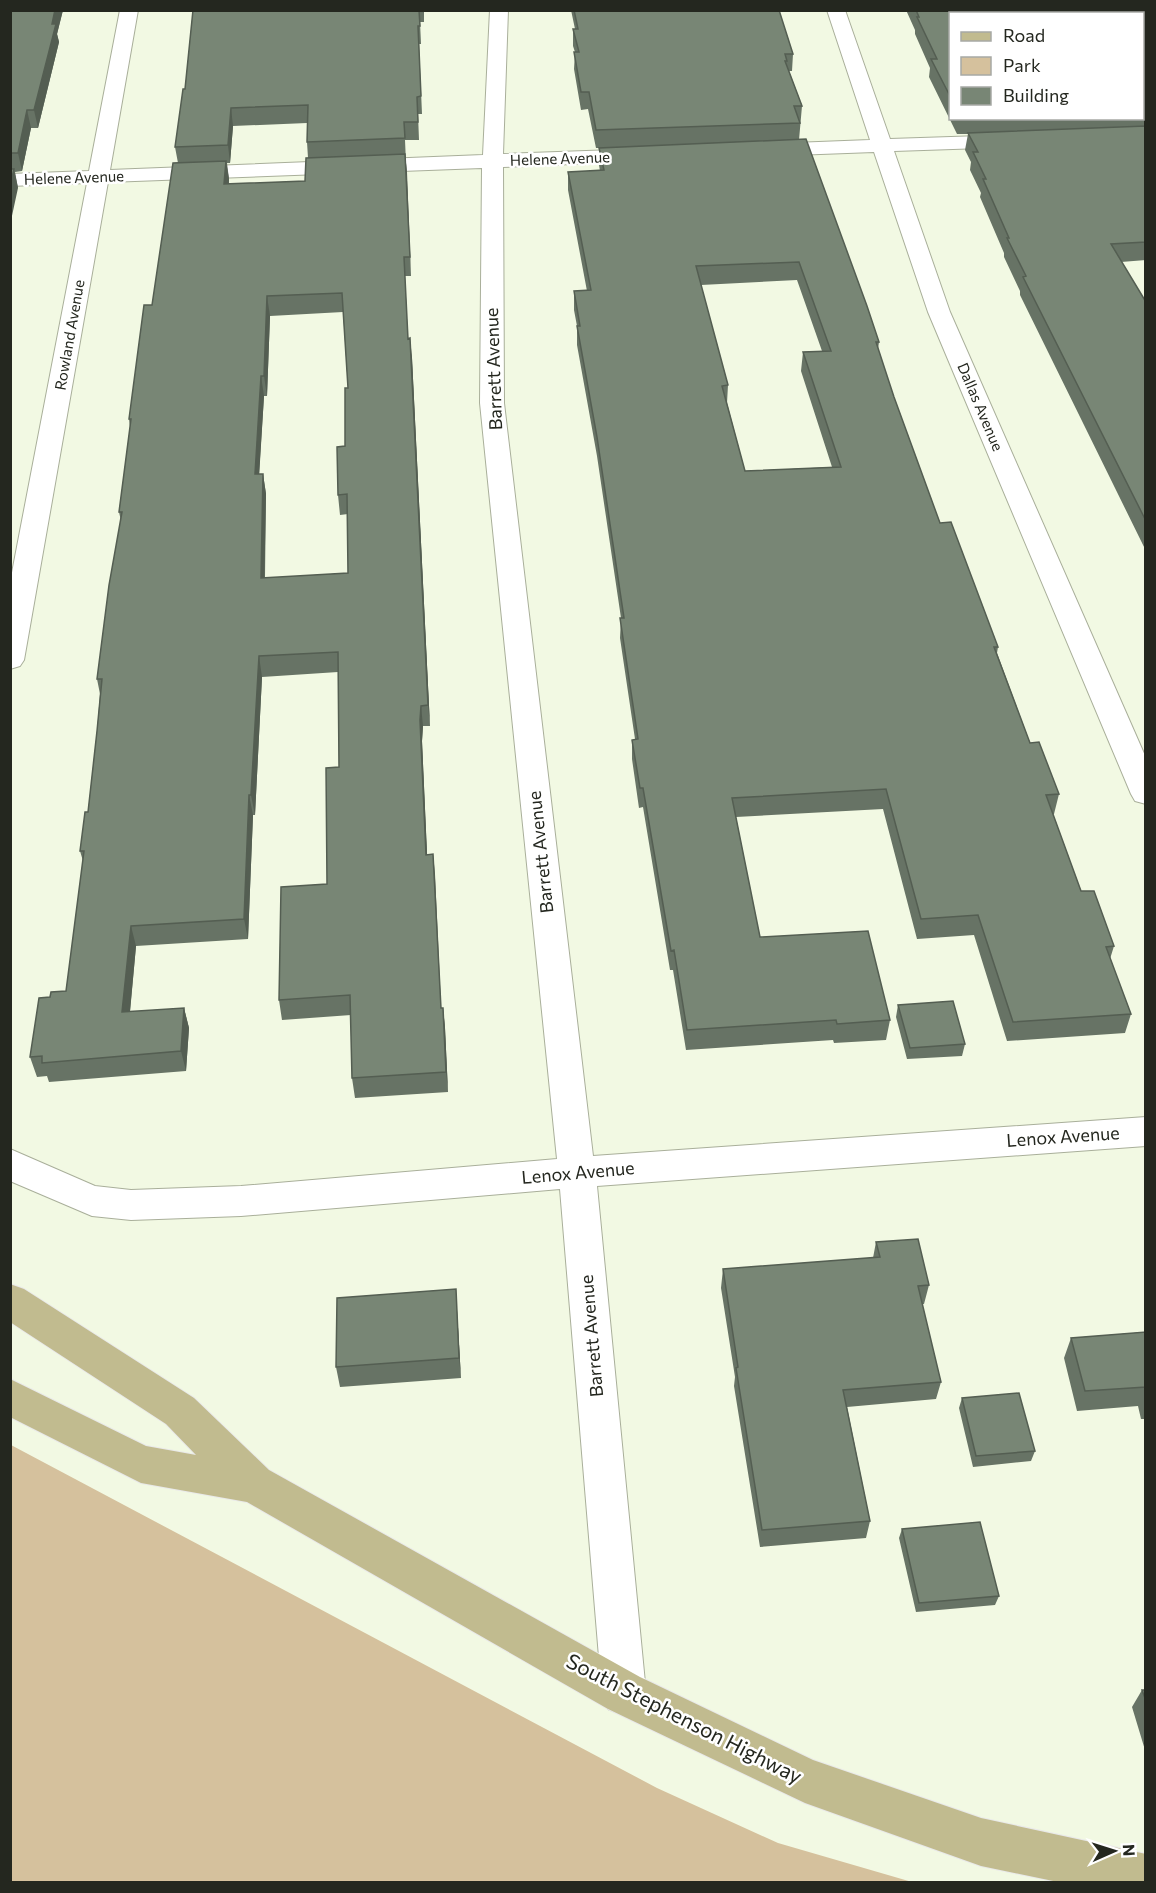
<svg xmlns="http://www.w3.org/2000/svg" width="1156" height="1893" viewBox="0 0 1156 1893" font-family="Commissioner,sans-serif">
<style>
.green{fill:#d5c19d}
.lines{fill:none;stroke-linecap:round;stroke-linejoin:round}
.minor-casing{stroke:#a9af9a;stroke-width:2}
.major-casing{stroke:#e9e9e9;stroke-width:2}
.minor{fill:#fff;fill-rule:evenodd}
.major{fill:#c1bb8f;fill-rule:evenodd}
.wall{fill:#677365;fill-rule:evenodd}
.shaded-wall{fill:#545e52}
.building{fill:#788675;stroke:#545e52;stroke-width:1.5;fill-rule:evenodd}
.labels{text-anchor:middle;stroke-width:5;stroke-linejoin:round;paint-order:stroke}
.far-street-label{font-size:15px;fill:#24271f;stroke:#fff}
.street-label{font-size:18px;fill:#24271f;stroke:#fff}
.near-street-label{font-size:21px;fill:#24271f;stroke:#fff}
</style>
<rect width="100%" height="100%" fill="#f2f9e3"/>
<path class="green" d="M11,1445L657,1788L778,1843L912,1882H11Z"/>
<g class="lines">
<defs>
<path id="minor" d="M120,10H138L110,170L483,155L490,10H508L503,154L643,149L650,151L653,155L650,159L643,161L503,167L504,403L593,1156L1146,1117V1146L597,1186L646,1693L640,1709L624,1715L608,1709L602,1693L560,1189L241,1216L131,1220L92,1216L10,1181V1149L95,1186L131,1190L241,1186L557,1159L480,403L482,168L108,182L24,660L20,666L10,669V583L87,183L10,186V174L89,171Z
M827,10H845L890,139L1012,135L1019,137L1022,141L1019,145L1012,147L894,151L950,312L1146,758V804L1135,801L1131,794L928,312L874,152L767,156L760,154L757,150L760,146L767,144L870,140Z"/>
<path id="major" d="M10,1284L24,1289L194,1398L269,1470L640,1677L813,1760L981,1818L1146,1854V1882H1058L981,1866L805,1803L608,1709L247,1502L141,1483L10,1417V1379L146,1446L196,1455L166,1424L10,1322Z"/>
</defs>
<use href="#minor" class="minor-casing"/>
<use href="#major" class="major-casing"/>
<use href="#minor" class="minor"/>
<use href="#major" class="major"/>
</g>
<path class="wall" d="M10,10H63L57,34L59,42L38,128H31L22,171L15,172L18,188L10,186Z
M193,10H424V22H420L421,44H419L422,114H418L419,140H405L411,276H405L408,339L412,358L430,726H423L422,741L427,855L433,854L441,1008H443L445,1028L448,1092L355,1098L352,1078L351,1015L282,1020L279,1000L327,884L339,767L338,672L262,677L255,815H253L248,939L136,946L130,1012L184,1008L189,1028L186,1071L49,1082L47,1076L37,1077L30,1057L50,997L66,991L83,861L80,851L88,812L97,731L100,694L97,679L121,521L119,512L130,427L129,419L152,305L178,163L175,147L185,89ZM307,123V142L308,158L305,181L229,184V179L227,163H230L233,126ZM343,312L348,388L345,446L338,495L340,515L348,514V573L265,578L266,494L263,474H259L264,396H267L270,316Z
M571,10H779L793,54L792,71H789L802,106L799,140L879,342L878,349L894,397L940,523L998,647L997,653L1030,743L1059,794L1054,814H1053L1081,891L1114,946L1110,959L1131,1014L1125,1033L1007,1041L974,935L917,939L883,809L736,817L760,937L890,1020L886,1040L834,1043L833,1040L686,1050L673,970H670L643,807L639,808L632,759V740L635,739L620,638L621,618L597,456L577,345V326L574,310V291H587L568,190V172L600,171L599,165V148H596L588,109L581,110L574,69L575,52L573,46V29H575ZM797,280L822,351L803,352L801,371L832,467L745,471L727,403L728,385L701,285Z
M906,10H1129L951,14V118H1143V30L1145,33L1144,37L1145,40V43L1146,45V260L1121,262L1146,302V551L1020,295V291L1004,257V253L980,197L981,193L970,170L971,162L965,150L968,134H957L929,77L930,68L915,34V30Z
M898,1005L965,1044L962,1056L907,1059L896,1017Z
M876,1242L929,1285L924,1304H922L941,1382L936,1399L847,1407L870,1521L866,1538L760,1547L734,1386L735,1377L721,1288L723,1269L873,1258Z
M457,1310L461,1378L340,1387L336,1367Z
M1146,1332V1419H1141L1138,1406L1077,1411L1064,1358L1071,1338Z
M962,1398L1035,1451L1031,1461L973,1467L959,1408Z
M902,1529L999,1596L995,1605L916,1612L899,1538Z
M1142,1690H1146L1145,1750L1132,1707Z"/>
<path class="shaded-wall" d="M55,10H63L57,34L59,42L38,128L34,110Z
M231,108L233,126L230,163L228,145Z
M27,110L31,128L22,171L18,153Z
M405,154L407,172L411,276L410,257Z
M226,161L229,179L227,203L224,184Z
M14,169L18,188L10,225V186Z
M267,296L270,316L267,396L264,376Z
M410,338L412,358L430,726L428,705Z
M261,376L264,396L258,494L255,474Z
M263,474L266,494L264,598L261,578Z
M259,656L262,677L255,815L251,795Z
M421,706L423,726L422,741L428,875L426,855L420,720Z
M249,795L253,815L248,939L244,919Z
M433,854L435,874L442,1028L441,1008Z
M131,926L136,946L128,1032L122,1012Z
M184,1008L189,1028L186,1071L181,1051Z
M443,1008L445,1028L448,1092L446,1072Z
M456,1289L457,1310L461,1378L459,1358Z"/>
<path class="building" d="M10,10H55L52,24H56L34,110H27L18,153H10Z
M193,10H419L420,26H418L421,96L417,97L418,122H404L405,138L307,142L308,105L231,108L228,145L175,147L183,89H185Z
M574,10H779L793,54H785L787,61H785L802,106H794L800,123L596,130L589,92H581L574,52H579L573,29H578Z
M916,10H1129L1131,14H951V98L931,59H937L917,17H919Z
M1143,40L1146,45V110H1143Z
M1146,126V242L1111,244L1146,302V521L1023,277L1026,276L1007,238H1009L983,179H986L973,152H978L968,133Z
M806,139L867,306L879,342H876L894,397L940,523L951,522L998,647H994L1030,743L1039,742L1059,794L1046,795L1081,891H1094L1114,946L1106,947L1131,1014L1013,1022L978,915L921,919L886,789L732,798L760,937L868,931L890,1020L837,1024L836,1020L687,1030L674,950L671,951L643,788H640L632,740L638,739L620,618H624L597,437L577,326H580L574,291L591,290L568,172L604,170L599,148ZM799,262L831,351L803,352L841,467L745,471L722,386L728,385L696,266Z
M405,154L410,257H404L408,339L410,338L428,705L421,706L420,720L426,855L433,854L441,1008H443L446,1072L352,1078L350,995L279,1000L281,887L327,884L326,768L339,767L338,652L259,656L251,795H249L244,919L131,926L122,1012L184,1008L181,1051L42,1063V1056L30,1057L39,998L50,997L51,992L66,991L84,851H80L85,812H88L97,731L102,679H97L109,585L122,512H119L131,419H129L144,305H152L173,163L226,161L224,184L305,181L306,158ZM342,293L348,388H345V446L337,447L338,495L347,494L348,573L261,578L263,474H255L261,376H264L267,296Z
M10,169H14L10,186Z
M953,1001L965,1044L910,1048L898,1005Z
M918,1239L929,1285L918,1286L941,1382L843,1390L870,1521L762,1530L736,1368L738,1367L723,1269L880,1257L876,1242Z
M456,1289L459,1358L336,1367L337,1298Z
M1146,1332V1387L1085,1391L1071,1338Z
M1019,1393L1035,1451L976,1456L962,1398Z
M980,1522L999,1596L919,1603L902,1529Z
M1142,1690H1146V1701Z"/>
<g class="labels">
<g class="far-street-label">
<text transform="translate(560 159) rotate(-2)" y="5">Helene Avenue</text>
<text transform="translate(74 178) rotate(-2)" y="5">Helene Avenue</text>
<text transform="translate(70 335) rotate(-80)" y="5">Rowland Avenue</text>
<text transform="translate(980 407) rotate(67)" y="5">Dallas Avenue</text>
</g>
<g class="street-label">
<text transform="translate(494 369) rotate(-92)" y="6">Barrett Avenue</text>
<text transform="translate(541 852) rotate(-96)" y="6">Barrett Avenue</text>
<text transform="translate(1063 1137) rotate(-4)" y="6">Lenox Avenue</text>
<text transform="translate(578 1173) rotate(-5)" y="6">Lenox Avenue</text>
<text transform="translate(592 1336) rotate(-95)" y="6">Barrett Avenue</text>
</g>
<g class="near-street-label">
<text transform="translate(684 1719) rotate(27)" y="7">South Stephenson Highway</text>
</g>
</g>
<rect width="1156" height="1893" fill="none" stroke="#24271f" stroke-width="24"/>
<rect x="949" y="12" width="195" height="108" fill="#ffffff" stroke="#a7a9a5" stroke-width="1.5"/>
<rect x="961" y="32" width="30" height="9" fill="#c1bb8f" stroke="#a7a9a5" stroke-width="1.5"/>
<text x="1003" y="42" font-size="18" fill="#24271f">Road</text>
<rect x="961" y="57" width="30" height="18" fill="#d5c19d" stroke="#a7a9a5" stroke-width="1.5"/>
<text x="1003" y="72" font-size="18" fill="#24271f">Park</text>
<rect x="961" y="87" width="30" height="18" fill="#788675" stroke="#a7a9a5" stroke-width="1.5"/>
<text x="1003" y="102" font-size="18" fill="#24271f">Building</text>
<g transform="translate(1114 1851) rotate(87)" stroke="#ffffff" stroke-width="4.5" paint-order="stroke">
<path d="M0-4.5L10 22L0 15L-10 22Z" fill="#24271f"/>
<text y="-9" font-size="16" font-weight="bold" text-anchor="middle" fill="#24271f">N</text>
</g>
</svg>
